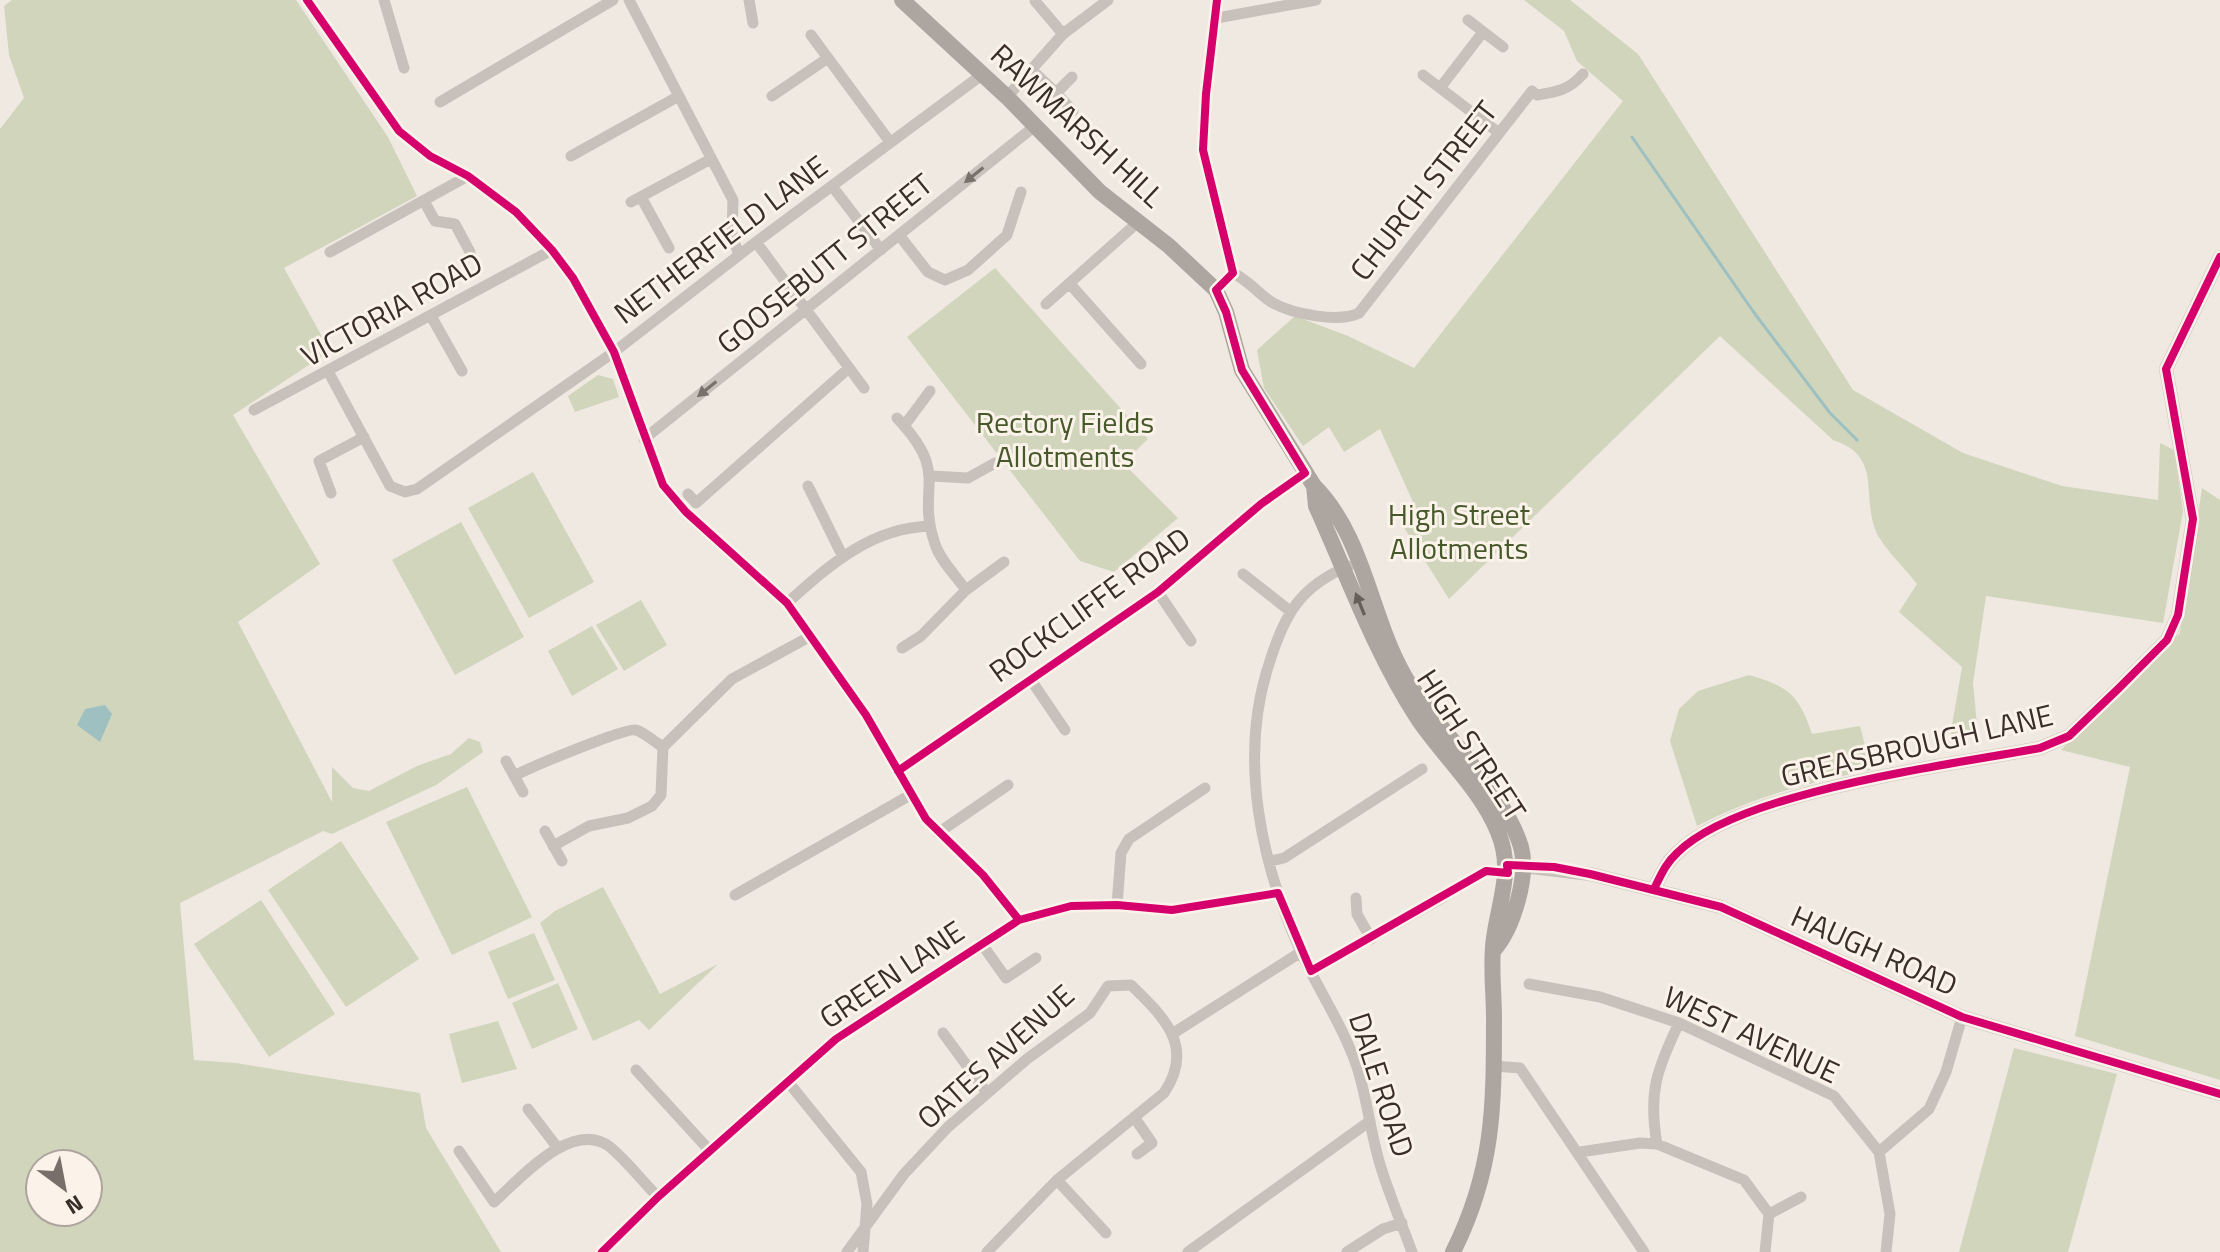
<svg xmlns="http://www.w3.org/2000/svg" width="2220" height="1252" viewBox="0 0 2220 1252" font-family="'Titillium Web',sans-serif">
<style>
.green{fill:#d0d5bc;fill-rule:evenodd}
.water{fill:#9ec0c0}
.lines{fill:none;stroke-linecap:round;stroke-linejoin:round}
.stream{stroke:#9ec0c0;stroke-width:3}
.minor{stroke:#c8c1bb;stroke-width:11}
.tertiary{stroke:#c8c1bb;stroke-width:14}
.primary{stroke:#ada6a0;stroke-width:16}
.cycleway-casing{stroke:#fbf3ea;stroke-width:13}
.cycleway{stroke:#d6006c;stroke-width:8}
.oneway{fill:#79706b}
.oneway2{fill:#675e59}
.labels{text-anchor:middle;stroke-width:6;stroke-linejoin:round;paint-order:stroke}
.street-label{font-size:30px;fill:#392e29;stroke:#fbf3ea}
.park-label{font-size:30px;fill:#47592b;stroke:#fbf3ea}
</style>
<rect width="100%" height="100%" fill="#efe9e2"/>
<path class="green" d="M12,0H296L388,137L417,196L284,268L330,351L233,415L320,564L238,622L332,802V767L353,788L369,791L417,766L451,754L469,738L480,742L483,752L436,785L332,834L323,831L180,903L194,1060L236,1063L420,1093L426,1128L501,1252H0V129L24,98L9,55L4,6ZM40,1164H88V1212H40Z
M1524,0H1570L1638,54L1853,390L1963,453L2062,486L2158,500L2160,443L2174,450L2183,511L2163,623L1986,596L1973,683L1978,735L1949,743L1962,667L1899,612L1917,584C1905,568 1882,547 1875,529C1862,493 1882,456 1833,440L1720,336L1449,599L1403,526L1418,513L1380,429L1344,452L1329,427L1303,446L1264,388L1257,350L1295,316L1348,336L1414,368L1623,101L1577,61L1564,31Z
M995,268L1148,439L1123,463L1178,518L1114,572L1080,561L907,337Z
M598,375L613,379L619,397L575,412L568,396Z
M533,472L594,582L529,618L468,508Z
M2202,488L2220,500V1080L2075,1036L2130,767L2061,750L2180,633Z
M461,522L524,637L455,675L392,560Z
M641,600L667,645L624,671L596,625Z
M592,626L618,669L572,696L548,651Z
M1749,675C1788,686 1799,695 1812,734L1860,726L1871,770C1810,782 1752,797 1697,826L1670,741L1679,709L1698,691Z
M467,787L532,917L452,955L386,822Z
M341,841L419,959L346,1007L268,890Z
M603,887L660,994L718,964L649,1030L639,1020L593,1041L540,923L555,911Z
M261,900L335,1014L269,1057L194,944Z
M534,933L555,980L508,999L488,952Z
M558,983L578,1029L532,1049L512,1003Z
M498,1021L517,1069L462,1083L449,1034Z
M2014,1048L2117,1074L2068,1252H1959Z"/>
<path class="water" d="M105,705L112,714L100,742L77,725L85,709Z"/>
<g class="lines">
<path class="stream" d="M1632,137L1755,314L1830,413L1857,440"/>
<path class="minor" d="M307,0L399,131L430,156L468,176L516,212L552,250L573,278L614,352L663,485L686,512L787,603L866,715L926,819L983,875L1019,920
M384,0L404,68
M629,0L733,200L732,235L739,255
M749,0L753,23
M1035,1L1063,34
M1217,18L1316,0
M1468,20L1503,47
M811,35L890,142
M1032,70L1056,93L1072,77
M1423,75L1499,133
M1440,88L1483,32
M1056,93L1073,111
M772,96L828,58
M1007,97L1063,34L1108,0
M440,102L613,0
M571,156L679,96
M832,186L881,250
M641,197L669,248
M424,201L435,221L455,224L470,252
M631,202L711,159
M899,235L928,272L945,280L968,270L1007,235L1021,192
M756,242L864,388
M330,252L468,176
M1233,273C1251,282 1258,294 1273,303C1293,314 1339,323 1359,313L1532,91L1537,95C1557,92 1569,90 1583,74
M1070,284L1141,364
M1216,290L1233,273L1203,150L1206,94L1217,0
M1046,304L1137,223
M431,316L462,371
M329,373L390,486L405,492L417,489L614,352L756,242L983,74
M254,410L552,250
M897,418C952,476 915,486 935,544C940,560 956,576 966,590
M904,426L930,391
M644,439L1035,126
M931,476L968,478L995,463
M808,486L842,555
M331,493L319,461L364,437
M688,494L696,503L849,368
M1349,566C1300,586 1284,615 1269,664C1238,758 1261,864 1301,952C1319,991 1343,1026 1357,1067C1367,1098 1370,1130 1379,1161C1388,1192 1401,1222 1412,1252
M1243,574L1290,611
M1158,592L1191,641
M787,603C830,565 870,528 930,526
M902,648L921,636L966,590L1004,562
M1031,680L1065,730
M506,761L523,792
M898,771L1158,592L1261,504L1305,473
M514,776C529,768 626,727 636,730C645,733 655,742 663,747L732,679L809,637
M545,831L562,861
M938,833L1008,785
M553,846L589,826L628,818L652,806L661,795L663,747
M1271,861L1284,858L1422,769
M735,895L912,794
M1356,898L1357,914L1371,939
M1117,905L1121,853L1129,839L1205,788
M981,943L1006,978L1036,958
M1311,971L1444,897
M1529,984L1600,997L1679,1023L1834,1096L1879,1152L1890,1214L1886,1252
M943,1033L987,1093
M1172,1034L1301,952
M1494,1066L1520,1068L1644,1252
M636,1070L710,1151
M789,1083L861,1172L867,1204L863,1252
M528,1109L557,1147
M1134,1117L1152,1143L1137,1154
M1657,1144C1648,1092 1657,1069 1679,1023
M459,1151L494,1202C520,1179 572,1118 610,1147C627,1161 642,1181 658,1197
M1580,1152L1640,1143L1657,1144L1744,1180L1769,1214L1765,1252
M1879,1152L1929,1109L1946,1072L1962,1017
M1057,1180L1106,1233
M1769,1214L1801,1197
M602,1252L658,1197L836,1039L1019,920L1071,906L1117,905L1172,910L1278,893
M847,1252L904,1174L948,1127L1027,1059L1090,1013L1108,986L1131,985C1165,1018 1195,1047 1164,1093L1057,1180L987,1252
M1188,1252L1370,1121
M1347,1252L1383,1229L1402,1223"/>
<path class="tertiary" d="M1513,865L1590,874L1721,907L1962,1017L2220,1094
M1654,889C1661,875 1666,863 1677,853C1739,791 1951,765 2040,748L2069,736L2118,689L2167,640L2178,615L2193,519L2166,369L2220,257"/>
<path class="primary" d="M902,0L1007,97L1100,192L1169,246L1216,290L1226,312L1242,370L1314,486C1365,537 1370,617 1405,677C1437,730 1504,790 1521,847C1529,876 1513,928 1494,950
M1314,486L1316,506C1348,577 1375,653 1418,719C1443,756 1481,790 1498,832C1514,870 1499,900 1494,938C1490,963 1494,992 1494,1017C1494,1107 1494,1170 1453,1252"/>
<defs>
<path id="cycleway" d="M307,0L399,131L430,156L468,176L516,212L552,250L573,278L614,352L663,485L686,512L787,603L866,715L926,819L983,875L1019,920
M898,771L1158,592L1261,504L1305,473L1242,370L1226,312L1216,290L1233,273L1203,150L1206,94L1217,0
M1654,889C1661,875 1666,863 1677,853C1739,791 1951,765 2040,748L2069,736L2118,689L2167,640L2178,615L2193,519L2166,369L2220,257
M602,1252L658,1197L836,1039L1019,920L1071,906L1117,905L1172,910L1278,893L1311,971L1486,871L1508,873L1507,865L1554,867L1590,874L1721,907L1962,1017L2220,1094"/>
</defs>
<use href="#cycleway" class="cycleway-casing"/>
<use href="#cycleway" class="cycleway"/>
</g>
<defs><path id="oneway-solid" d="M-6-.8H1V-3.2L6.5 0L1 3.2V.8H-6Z" transform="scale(2)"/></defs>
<g class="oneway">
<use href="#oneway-solid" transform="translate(974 175) rotate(141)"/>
<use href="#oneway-solid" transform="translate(707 389) rotate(141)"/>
</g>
<use class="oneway2" href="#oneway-solid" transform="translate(1360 604) rotate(-112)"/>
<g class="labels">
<g class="street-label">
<text transform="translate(1077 126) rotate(43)" y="10">RAWMARSH HILL</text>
<text transform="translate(1424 191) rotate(-52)" y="10">CHURCH STREET</text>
<text transform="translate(721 240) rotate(-37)" y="10">NETHERFIELD LANE</text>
<text transform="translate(825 264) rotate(-39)" y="10">GOOSEBUTT STREET</text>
<text transform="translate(392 310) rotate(-29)" y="10">VICTORIA ROAD</text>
<text transform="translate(1090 605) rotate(-36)" y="10">ROCKCLIFFE ROAD</text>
<text transform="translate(1471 745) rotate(57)" y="10">HIGH STREET</text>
<text transform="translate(1917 746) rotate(-13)" y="10">GREASBROUGH LANE</text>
<text transform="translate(1874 951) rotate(24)" y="10">HAUGH ROAD</text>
<text transform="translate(892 975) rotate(-34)" y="10">GREEN LANE</text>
<text transform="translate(1751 1035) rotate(25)" y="10">WEST AVENUE</text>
<text transform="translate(996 1057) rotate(-42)" y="10">OATES AVENUE</text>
<text transform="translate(1381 1085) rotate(72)" y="10">DALE ROAD</text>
</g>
<g class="park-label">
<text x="1065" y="433">Rectory Fields<tspan x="1065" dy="34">Allotments</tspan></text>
<text x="1459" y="525">High Street<tspan x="1459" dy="34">Allotments</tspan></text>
</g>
</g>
<g transform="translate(64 1188) rotate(148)"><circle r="38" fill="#fbf3ea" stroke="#ada49d" stroke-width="2"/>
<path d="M0-6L14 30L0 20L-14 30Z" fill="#796f6a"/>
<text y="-12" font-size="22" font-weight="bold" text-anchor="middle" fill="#392e29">N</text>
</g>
</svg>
